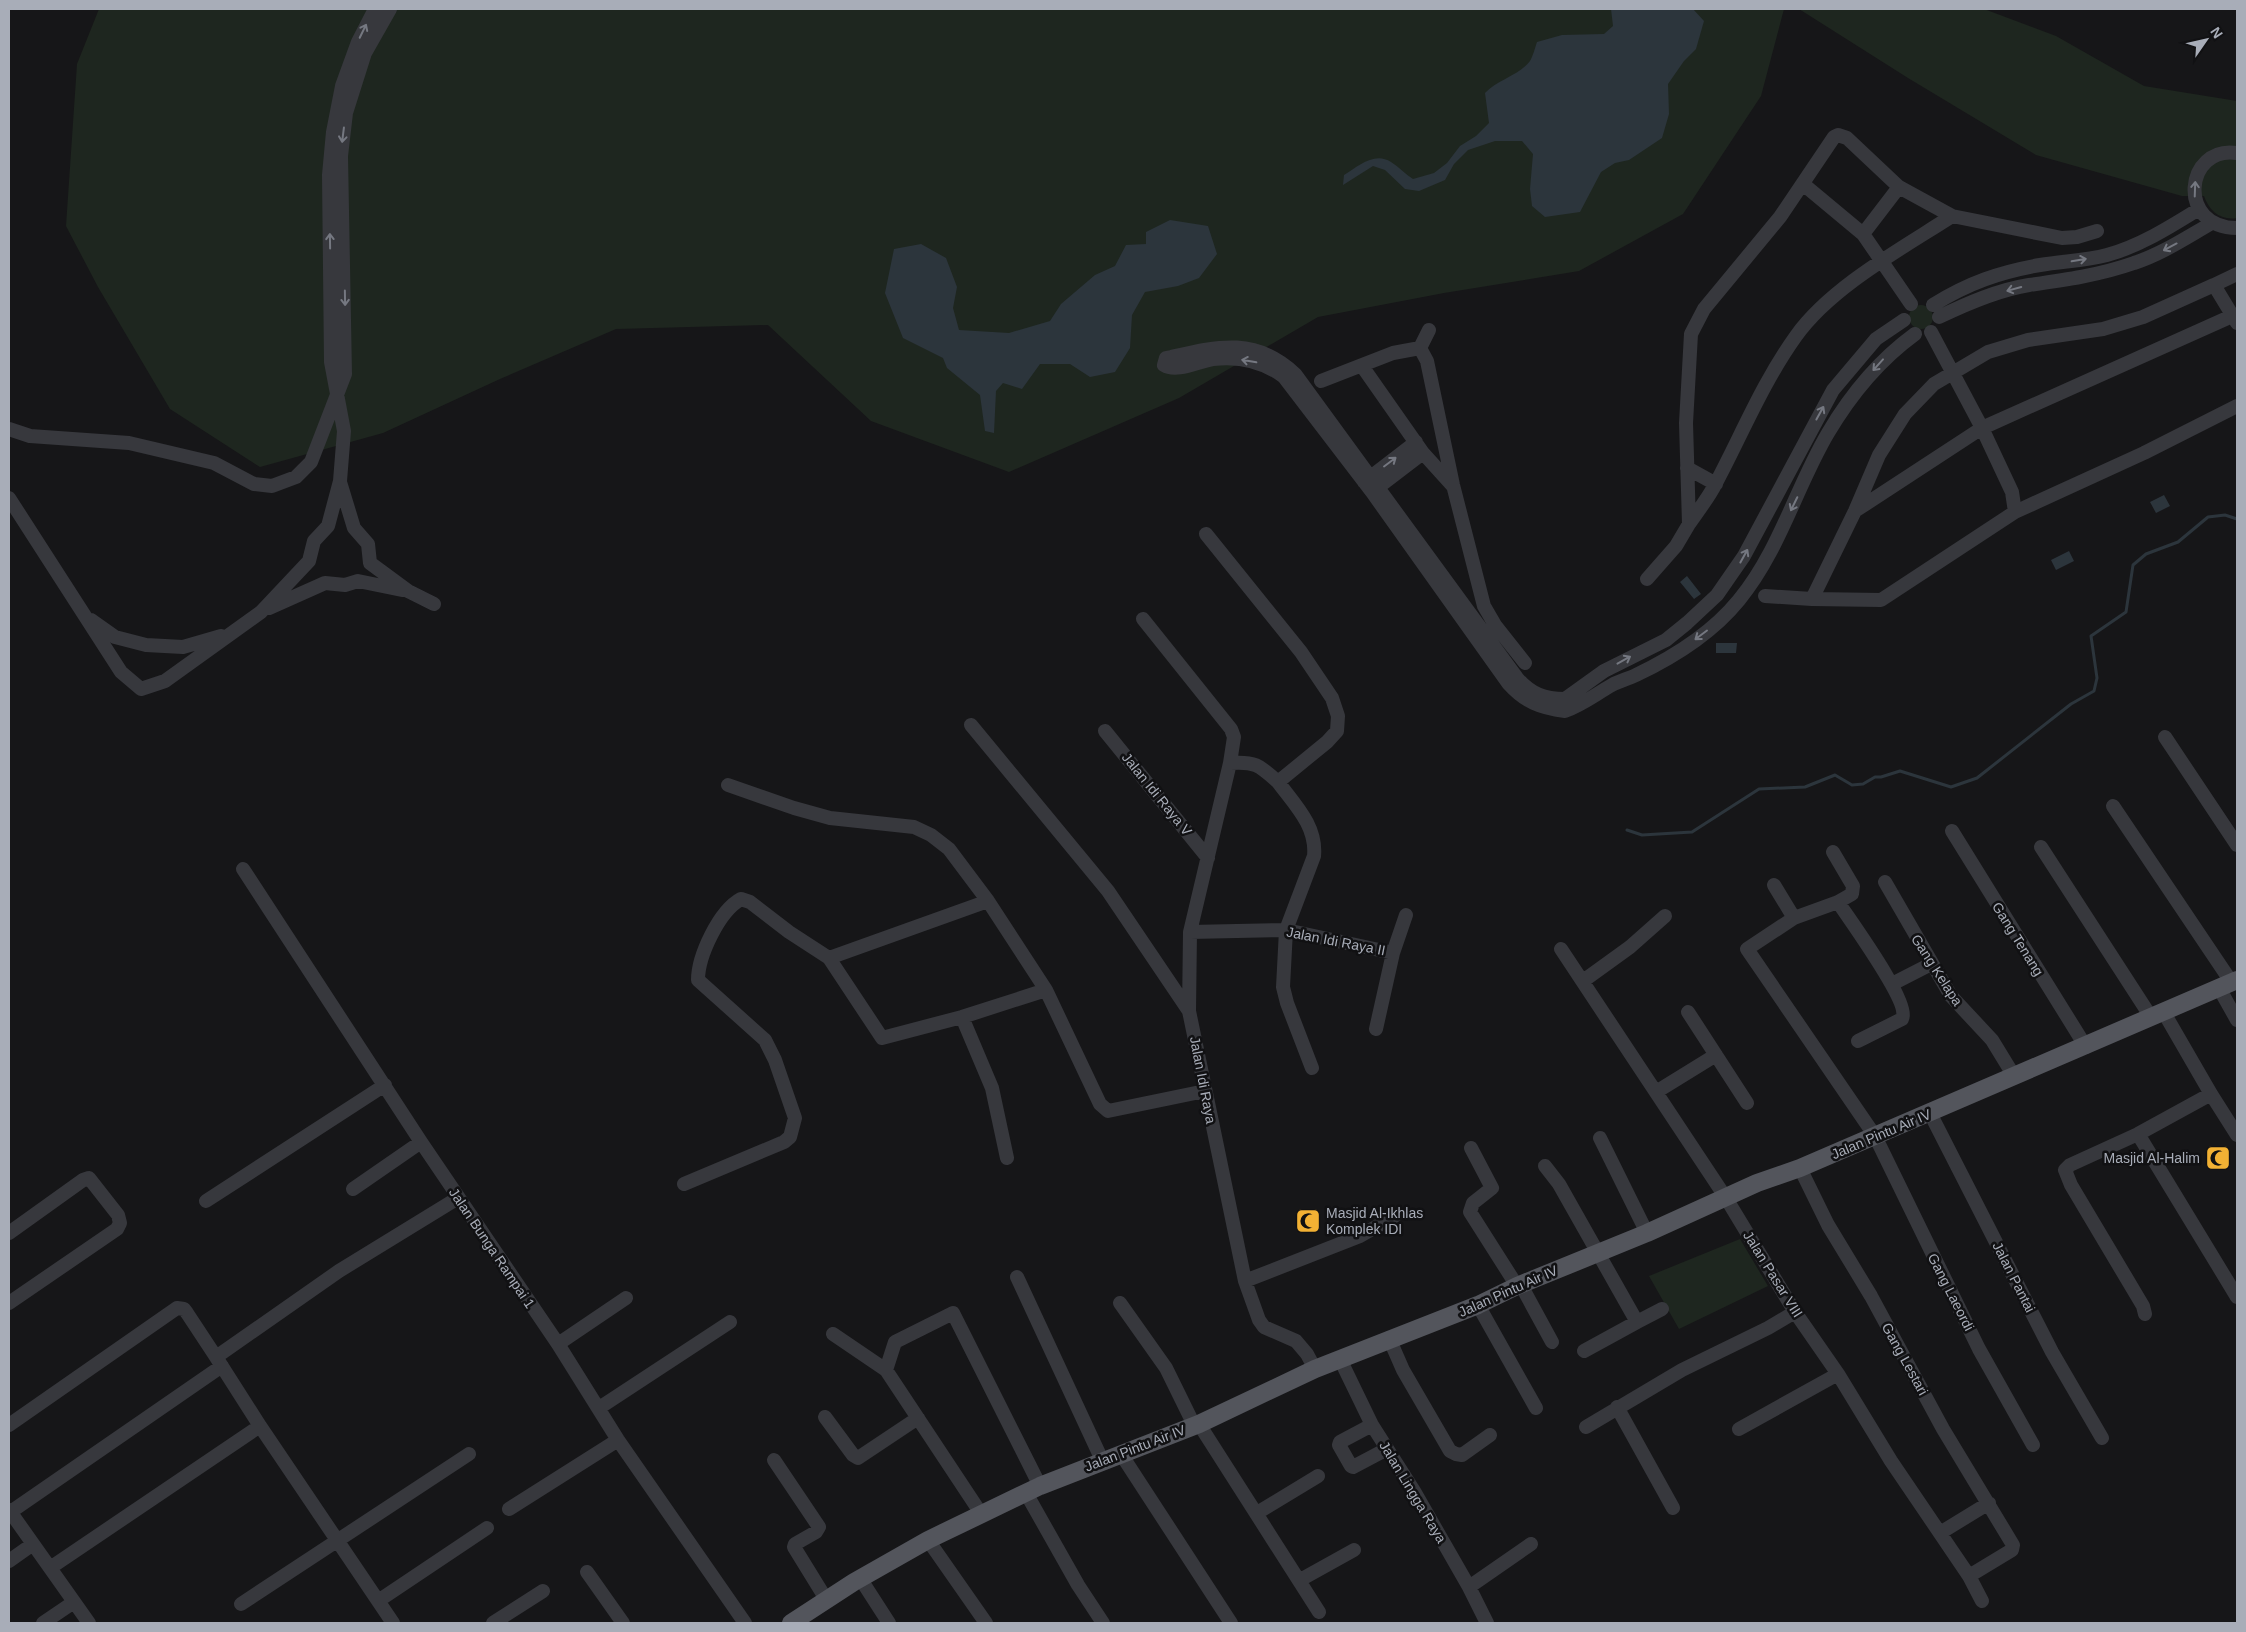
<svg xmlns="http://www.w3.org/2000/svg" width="2246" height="1632" viewBox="0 0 2246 1632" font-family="Arial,sans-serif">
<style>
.green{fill:#1e261f}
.water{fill:#2c353c}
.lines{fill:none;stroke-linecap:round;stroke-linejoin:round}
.stream{stroke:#2c353c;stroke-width:3}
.minor{stroke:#37383d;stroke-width:14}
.major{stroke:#53555c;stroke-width:18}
.oneway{stroke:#757881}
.labels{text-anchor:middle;stroke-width:5;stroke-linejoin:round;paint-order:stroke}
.street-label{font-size:14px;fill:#a8adb8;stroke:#111113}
.poi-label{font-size:14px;fill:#a8adb8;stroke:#111113;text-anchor:end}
</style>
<rect width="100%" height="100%" fill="#161618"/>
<path class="green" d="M99,9H1784L1761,96L1683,214L1579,271L1444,293L1318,317L1179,398L1009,472L871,421L768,325L616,329L500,379L383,433L260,467L170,409L98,287L66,226L77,64Z
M1799,9H1984L2056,36L2144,86L2237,101V218C2221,221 2209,211 2204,196H2182L2036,155L1908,78Z
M1909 317a12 12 0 1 1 24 0a12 12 0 1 1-24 0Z
M1740,1239L1768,1286L1679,1329L1649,1276Z"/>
<path class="water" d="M1611,9H1693L1704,21L1696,49L1684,61L1668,84L1669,114L1662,138L1629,160L1615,163L1601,172L1580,212L1545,217L1532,206L1530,189L1533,154L1522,141H1495L1468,150L1454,164L1445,180L1419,191L1405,189L1385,170L1373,166L1343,185L1344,175C1358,166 1375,151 1391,162C1399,167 1405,174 1413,179L1434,173L1447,163L1460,146L1476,136L1489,123L1485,93C1497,80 1520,75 1530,61C1533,56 1535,48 1537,42L1562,35L1604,34L1613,26Z
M1170,220L1208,226L1217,254L1199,278L1178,286L1145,292L1132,315L1130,348L1115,372L1090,377L1070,364H1040L1022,389L1003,383L996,391L994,433L985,431L980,395L947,368L943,358L903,338L885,293L894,249L921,244L946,258L957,287L953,308L959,330L1009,333L1050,321L1061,304L1095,275L1115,266L1126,245L1146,244V232Z
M2164,495L2170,506L2156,513L2150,502Z
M2069,551L2074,561L2056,570L2051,560Z
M1687,576L1701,594L1694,599L1680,582Z
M1716,643H1737L1736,653H1716Z"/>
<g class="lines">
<path class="stream" d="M1627,830L1642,835L1692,832L1759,789L1805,787L1835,775L1852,785L1863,784L1875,777H1881L1900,771L1951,787L1977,778L2071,704L2094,691L2097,678L2091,636L2126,612L2133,565L2146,554L2178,542L2208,517L2225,515L2237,519"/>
<path class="minor" d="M2237,153C2185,145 2176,228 2237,228
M1803,184L1863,234L1911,304
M1863,234L1899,187
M2214,285L2237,274
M1933,305C1968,283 2000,272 2040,265C2062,261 2085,261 2107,255C2140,246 2170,227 2199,209
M1939,317C1968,303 1998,290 2029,285C2065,280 2100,275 2134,263C2162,254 2187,237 2212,223
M1904,320L1876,339L1833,390L1744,556L1717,595L1687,623L1666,640L1604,671L1565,699C1544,699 1531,694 1517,678L1295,374C1256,337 1219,346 1171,357L1166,358L1164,365C1177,373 1199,361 1213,359C1239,356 1263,361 1284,377L1372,492L1508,683C1525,702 1540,708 1565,711C1582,705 1596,694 1612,685C1619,681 1628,679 1636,675C1674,657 1713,632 1739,600C1780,550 1796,487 1828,433C1851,394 1878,361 1915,334
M1931,332L1982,428L2012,492L2015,512
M1420,348L1429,330
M1362,366L1423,453L1452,485
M1321,381L1393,353L1420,348L1427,361L1453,485L1484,606L1495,625L1525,663
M9,429L30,436L129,443L214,463L254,484L272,486L296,477L311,462L345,374L341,156L346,113L365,53L390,9
M1687,468L1716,484
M340,482L354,528L368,544L370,563L408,591L434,604
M1364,482L1416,442
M1372,492L1423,453
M9,498L121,672L141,689L165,681L261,612L309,561L314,541L328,526L340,481L344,431L331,362L329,175L333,132L342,86L358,42L375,9
M1855,511L1982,428L2232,316
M1689,524C1698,511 1709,497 1716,483C1742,434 1763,382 1796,336C1831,287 1901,249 1952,216
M1206,534L1301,652L1332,698L1338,716L1337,731L1327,742L1278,782C1260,766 1256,761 1230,763
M1647,579L1676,546L1689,524L1686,423L1691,334L1704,309L1780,217L1834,137L1838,135L1847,138L1899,187L1952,216L2062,238L2077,237L2097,231
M1765,596L1812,599L1881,600L2015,512L2144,453L2237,406
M1812,599L1855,511L1879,455L1905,414L1934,384L1988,352L2028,340L2103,329L2143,317L2214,285L2237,323
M269,608L325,583L345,585L358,581L402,590
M1143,619L1231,729L1234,737L1230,763L1190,932L1189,1011L1245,1281L1259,1320L1264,1327L1296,1341L1307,1354L1315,1369
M91,620L115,637L146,645L183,647L221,636
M971,725L1108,891L1189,1011
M1105,731L1208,858
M2165,737L2237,845
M1278,782C1295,805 1317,826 1314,856L1286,930L1283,987L1287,1003L1312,1068
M728,785L794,808L830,818L914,827L931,835L949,849L988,901L1046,990L1100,1104L1108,1111L1205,1091
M2113,806L2232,983
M1952,831L2086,1047
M2041,847L2151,1017
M1833,852L1853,886L1852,894L1838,902L1794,918L1747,949L1875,1136L1979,1349L2033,1445
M243,869L421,1142L558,1344L618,1440L745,1623
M1885,882L1951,996L1992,1040L2014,1076
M1774,885L1794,918
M1838,902C1849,919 1911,1003 1902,1019L1858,1041
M1190,932L1286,930L1393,953
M1561,949L1726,1198L1795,1312L1838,1374L1891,1461L1969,1576L1982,1601
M829,958L988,901
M1583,981L1630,947L1665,916
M1892,984L1931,964
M2219,988L2237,1020
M2163,1011L2211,1094L2237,1135
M1688,1012L1747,1103
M962,1017L992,1088L1007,1158
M1376,1029L1393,953L1406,915
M1656,1092L1716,1055
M1930,1113L2052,1352L2102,1438
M2138,1134L2237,1297
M1600,1138L1647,1233
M1471,1148L1492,1188L1473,1203L1470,1212L1517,1286
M1545,1166L1559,1184L1637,1322L1584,1351
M1800,1168L1828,1225L1871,1296L1943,1429L2013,1545L2012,1550L1969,1576
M684,1184L784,1142L790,1137L795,1118L775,1060L765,1040L698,980C698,956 719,911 741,899L750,902L789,932L829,958L882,1038L962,1017L1046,990
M353,1189L421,1142
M206,1201L385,1085
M9,1233L83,1180L89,1178L118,1215L120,1223L117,1229L9,1303
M1017,1277L1102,1460
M1245,1281L1360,1236L1395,1216
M1521,1285L1552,1342
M1120,1303L1166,1368L1194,1425
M1478,1305L1536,1408
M2145,1314L2143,1306L2071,1185L2065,1170L2070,1165L2138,1134L2211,1094
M1637,1322L1662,1309
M833,1334L886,1370L982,1515
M1389,1338L1403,1370L1450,1451L1456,1454L1462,1455L1490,1435
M558,1344L626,1298
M1340,1359L1372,1425L1414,1491L1469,1587L1487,1623
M886,1370L895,1342L953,1313L1040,1486
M1617,1407L1673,1508
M599,1408L730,1322
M825,1417L853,1455L858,1458L918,1418
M1199,1424L1319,1612
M9,1425L177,1308L184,1309L187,1313L216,1357
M1372,1425L1340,1442L1339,1445L1351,1466L1353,1467L1387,1449
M1586,1427L1682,1370L1768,1328L1795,1312
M1739,1429L1838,1374
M1121,1454L1231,1623
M774,1460L819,1527L816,1532L795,1544L794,1547L826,1599
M1026,1493L1078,1585L1103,1623
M509,1509L618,1440
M9,1510L89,1623
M9,1513L222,1366
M1257,1513L1318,1476
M1940,1533L1989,1503
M928,1540L986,1623
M9,1561L33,1544
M50,1568L260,1426
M587,1572L623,1623
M860,1578L889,1623
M1300,1580L1354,1550
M1469,1587L1531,1544
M378,1601L487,1528
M241,1604L469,1454
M43,1623L74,1602
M393,1623L260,1426L216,1357L339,1271L458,1198
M493,1623L543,1591"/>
<path class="major" d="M791,1623L854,1582L928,1540L1040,1486L1199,1424L1315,1369L1478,1305L1517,1286L1647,1233L1757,1183L1800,1168L2237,980"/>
</g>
<defs><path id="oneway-shaft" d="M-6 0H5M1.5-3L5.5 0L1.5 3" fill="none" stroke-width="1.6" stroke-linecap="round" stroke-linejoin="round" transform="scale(1.25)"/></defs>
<g class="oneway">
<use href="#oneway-shaft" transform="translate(363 31) rotate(-64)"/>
<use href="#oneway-shaft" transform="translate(343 135) rotate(97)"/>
<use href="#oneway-shaft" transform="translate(2195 189) rotate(-88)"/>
<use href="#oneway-shaft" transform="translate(330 241) rotate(-91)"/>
<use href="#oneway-shaft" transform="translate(2170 247) rotate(152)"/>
<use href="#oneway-shaft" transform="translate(2079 260) rotate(-10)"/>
<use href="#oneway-shaft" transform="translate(2014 289) rotate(165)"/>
<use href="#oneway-shaft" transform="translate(345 298) rotate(89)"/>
<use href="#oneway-shaft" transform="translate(1249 361) rotate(-170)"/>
<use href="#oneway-shaft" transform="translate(1878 365) rotate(132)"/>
<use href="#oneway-shaft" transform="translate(1820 413) rotate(-61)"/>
<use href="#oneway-shaft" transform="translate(1390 462) rotate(-37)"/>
<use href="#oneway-shaft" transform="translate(1794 504) rotate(116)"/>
<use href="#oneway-shaft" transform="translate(1744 556) rotate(-61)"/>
<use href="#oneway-shaft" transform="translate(1701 635) rotate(143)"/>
<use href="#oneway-shaft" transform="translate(1624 660) rotate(-29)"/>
</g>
<defs>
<symbol id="mosque-square" viewBox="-11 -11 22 22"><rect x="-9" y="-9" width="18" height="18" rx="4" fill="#f2b134" stroke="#111113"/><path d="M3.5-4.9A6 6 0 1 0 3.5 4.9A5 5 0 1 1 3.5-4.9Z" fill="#111"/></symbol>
</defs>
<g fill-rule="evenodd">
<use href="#mosque-square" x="2204" y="1144" width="28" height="28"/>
<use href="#mosque-square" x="1294" y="1207" width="28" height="28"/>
</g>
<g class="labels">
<g class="street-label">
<text transform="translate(1157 794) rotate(51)" y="5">Jalan Idi Raya V</text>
<text transform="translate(2018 939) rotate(58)" y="5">Gang Tenang</text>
<text transform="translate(1336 941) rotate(11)" y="5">Jalan Idi Raya II</text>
<text transform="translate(1937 970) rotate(57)" y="5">Gang Kelapa</text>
<text transform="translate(1203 1080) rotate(79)" y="5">Jalan Idi Raya</text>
<text transform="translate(1881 1134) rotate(-23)" y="5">Jalan Pintu Air IV</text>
<text transform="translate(492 1248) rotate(56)" y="5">Jalan Bunga Rampai 1</text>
<text transform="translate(1773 1274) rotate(58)" y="5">Jalan Pasar VIII</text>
<text transform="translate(2014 1277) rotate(63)" y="5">Jalan Pantai</text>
<text transform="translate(1508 1291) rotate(-24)" y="5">Jalan Pintu Air IV</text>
<text transform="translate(1951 1292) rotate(63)" y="5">Gang Laeordi</text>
<text transform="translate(1905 1359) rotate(61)" y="5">Gang Lestari</text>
<text transform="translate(1135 1448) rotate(-21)" y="5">Jalan Pintu Air IV</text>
<text transform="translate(1413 1492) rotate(59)" y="5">Jalan Lingga Raya</text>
</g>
<g class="poi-label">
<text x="2200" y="1163">Masjid Al-Halim</text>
<text x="1326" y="1218" text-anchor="start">Masjid Al-Ikhlas<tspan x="1326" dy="16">Komplek IDI</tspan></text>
</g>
</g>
<rect width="2246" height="1632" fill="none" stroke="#a8adb8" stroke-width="20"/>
<g transform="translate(2206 40) rotate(56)" stroke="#111113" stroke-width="4" paint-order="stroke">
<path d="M0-4L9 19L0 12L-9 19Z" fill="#a8adb8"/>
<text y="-8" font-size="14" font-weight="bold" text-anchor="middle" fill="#a8adb8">N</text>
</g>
</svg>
